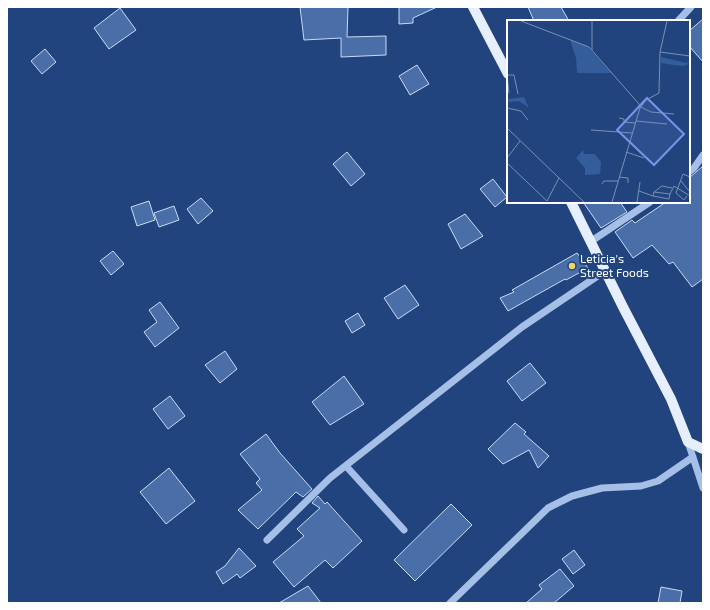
<svg xmlns="http://www.w3.org/2000/svg" width="710" height="610" viewBox="0 0 710 610" font-family="'Exo 2',sans-serif">
<style>
.building{fill:#4a6ea7;stroke:#c9daf5}
.lines{fill:none;stroke-linecap:round;stroke-linejoin:round}
.minor{stroke:#a5bfe7;stroke-width:7}
.major{stroke:#e7eefd;stroke-width:10}
.poi-dot{fill:#f3d367;stroke:#21447e;stroke-width:1.5}
.labels{text-anchor:middle;stroke-width:4;stroke-linejoin:round;paint-order:stroke}
.poi-label{font-size:12px;fill:#fff;stroke:#21447e;text-anchor:start}
.inset-road{fill:none;stroke:#7a8fb2;stroke-width:1}
.view{fill:#7795e8;fill-opacity:0.15;stroke:#7795e8;stroke-width:2}
.inset-edge{fill:none;stroke:#fff;stroke-width:2}
</style>
<rect width="100%" height="100%" fill="#21447e"/>
<path class="building" d="M300,7H348L347,37L386,36V55L341,57V38L304,40Z
M399,7H437L413,18V23L399,24Z
M528,7H561L569,21H534Z
M120,8L136,30L109,49L94,28Z
M703,19V62L689,46V31Z
M45,49L56,62L42,74L31,61Z
M417,65L429,84L410,95L399,76Z
M347,152L365,174L351,186L333,164Z
M703,166V279L692,287L673,262L669,264L652,245L633,258L615,232L632,220L635,223L666,202H689V178Z
M493,179L507,197L495,207L480,189Z
M201,198L213,211L198,224L187,209Z
M149,201L155,220L137,226L131,207Z
M583,202H620L627,212L601,228Z
M174,206L179,220L159,227L154,213Z
M465,214L483,236L461,249L448,224Z
M113,251L124,264L111,275L100,261Z
M577,253L588,268L566,280L565,279L508,311L500,298L514,292L512,290Z
M405,285L419,305L398,319L384,298Z
M160,302L179,328L155,347L144,332L157,322L149,310Z
M358,313L365,325L352,333L345,321Z
M225,351L237,369L220,383L205,365Z
M530,363L546,383L522,401L507,381Z
M344,376L364,404L330,425L312,402Z
M170,396L185,416L168,429L153,409Z
M515,423L526,432L524,434L549,456L538,468L529,450L503,464L488,449Z
M266,434L280,453L312,489L303,497L296,492L258,529L238,510L262,490L256,483L260,479L240,454Z
M169,468L195,501L166,524L140,492Z
M318,496L325,504L327,502L362,541L333,568L325,560L294,587L273,562L304,536L297,529L320,508L312,503Z
M451,504L472,525L415,581L394,560Z
M239,548L256,566L240,578L237,574L223,584L216,572L225,566Z
M574,550L585,565L573,574L562,559Z
M560,569L574,586L554,603H526L542,589L539,585Z
M308,586L321,603H279Z
M661,587L682,591L680,603H658Z"/>
<g class="lines">
<path class="minor" d="M678,21L691,7
M689,172L694,168L703,155
M590,242L650,202
M688,442L703,488
M346,466L404,530
M267,540L330,478L522,327L605,271
M450,603L548,508L572,496L602,488L641,486L658,481L693,457"/>
<path class="major" d="M473,7L508,74
M571,202L623,307L671,399L688,442L703,449"/>
</g>
<circle class="poi-dot" cx="572" cy="266" r="4"/>
<g class="labels">
<g class="poi-label">
<text x="580" y="263">Leticia's<tspan x="580" dy="14">Street Foods</tspan></text>
</g>
</g>
<g transform="translate(507 20)">
<rect width="183" height="183" fill="#21447e"/>
<path d="M63,20L80,26L104,53H70L69,38ZM154,37L180,43L183,40L180,45L174,46L154,43ZM17,77L22,88L12,81L0,82V79ZM76,130L77,134H88L94,142L93,154L78,155V148L69,138Z" fill="#345d9c"/>
<path class="inset-road" d="M14,1L82,27L132,84L133,88L105,182M85,1V30M153,32L183,36M2,73L0,55H7L11,74M134,87L144,92L167,94M0,88L14,91L21,100M133,88L139,80L152,73L153,32L160,1M112,98L117,99V102L128,103M129,101L160,104M0,108L77,182M84,110L125,113M119,132L137,138M0,138L13,121M0,143L40,181L52,158M112,157L121,158V163M174,161L183,172M95,164L97,161H111M132,171L146,176L147,172L163,174L167,166L183,176M147,172L155,166L165,168M146,176L162,179L163,174M180,176L177,180L169,173L176,154L183,157M130,182L133,162"/>
<path class="view" d="M140,78L177,114L147,145L110,110Z"/>
<rect width="183" height="183" class="inset-edge"/>
</g>
<rect width="710" height="610" fill="none" stroke="#ffffff" stroke-width="16"/>
</svg>
